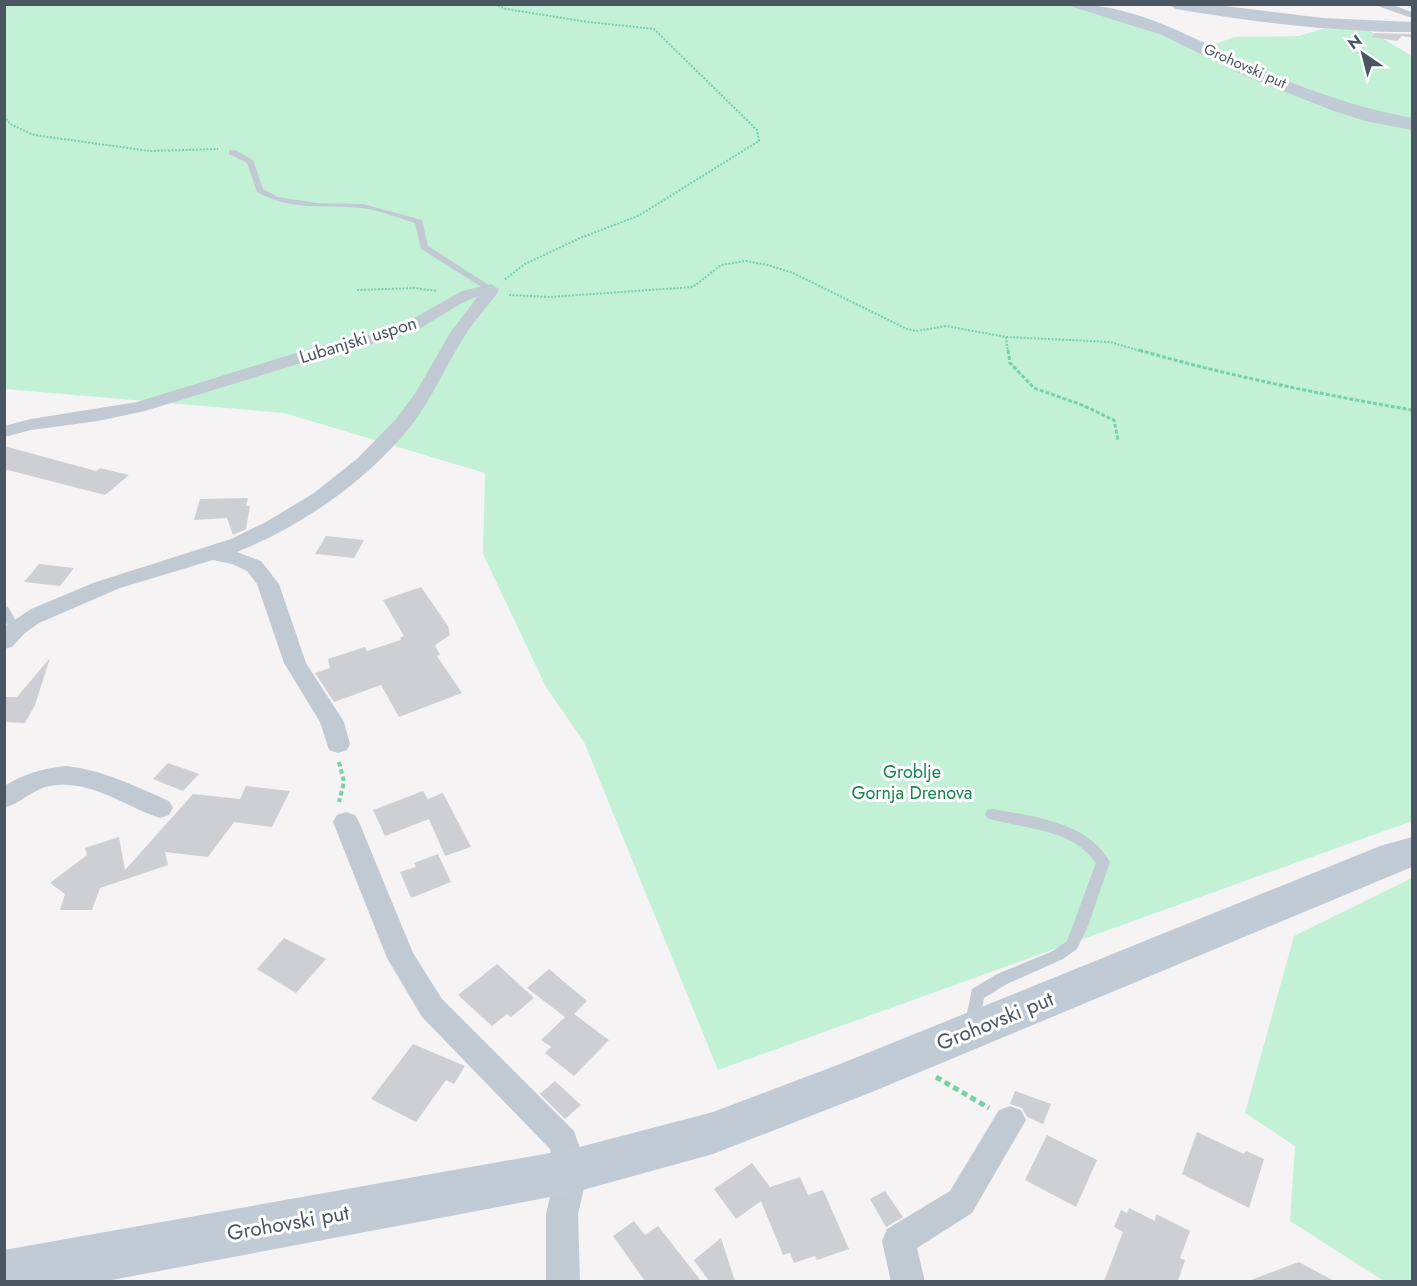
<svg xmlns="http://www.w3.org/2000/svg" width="1417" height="1286" viewBox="0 0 1417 1286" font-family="Jost,sans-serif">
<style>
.green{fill:#c3f1d5}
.building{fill:#cdcfd5}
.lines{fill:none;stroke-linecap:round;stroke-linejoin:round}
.path-far3{stroke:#7ad0a6;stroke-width:2;stroke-dasharray:2 1.5;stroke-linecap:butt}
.path-far2{stroke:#7ad0a6;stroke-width:3;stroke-dasharray:4 2;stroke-linecap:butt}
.path-far1{stroke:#7ad0a6;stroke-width:4;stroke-dasharray:4.5 3;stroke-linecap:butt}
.path{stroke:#7ad0a6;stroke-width:5;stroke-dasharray:6 4;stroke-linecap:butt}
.lane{fill:#c1cad2;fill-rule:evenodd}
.street{fill:#c1cad2;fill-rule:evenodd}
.secondary{fill:#c1cbd6;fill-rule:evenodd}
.labels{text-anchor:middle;stroke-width:6;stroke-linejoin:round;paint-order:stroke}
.far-street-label{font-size:15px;fill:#4a5661;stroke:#fff}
.street-label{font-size:18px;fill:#4a5661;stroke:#fff}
.park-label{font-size:18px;fill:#17864f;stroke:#fff}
.near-street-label{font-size:21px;fill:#4a5661;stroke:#fff}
</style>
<rect width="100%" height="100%" fill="#f5f3f3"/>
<path class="green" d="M1068,4L1164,33L1374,122L1412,127V821L718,1070L584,742L546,687L483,554L485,473L284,413L5,389V5Z
M1322,29L1370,31L1412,56V119C1379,116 1346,103 1315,91C1279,77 1245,65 1213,45L1234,37L1299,36Z
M1412,878V1281H1384L1290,1221L1295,1146L1245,1113L1294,936Z"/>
<path class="building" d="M1375,33L1413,34V38L1402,36L1397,41L1372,37Z
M4,446L96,471L100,468L129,475L105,495L4,469Z
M248,498L246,506H250L246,529L233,535L227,518L194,520L200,499Z
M326,536L364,540L354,558L315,554Z
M39,564L74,568L60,586L24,582Z
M421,587L448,626L450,635L435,645L440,655L437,656L462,693L399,717L381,685L334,702L315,673L330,668L328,659L365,647L367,651L401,640L400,638L404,636L383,600Z
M50,658L35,705L25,723L4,722V697H17Z
M168,763L199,774L183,791L153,779Z
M246,786L290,791L272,827L234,822L208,857L165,852L168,865L100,888L92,910H60L65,894L50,883L87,855L85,848L119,837L125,870L193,794L240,799Z
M423,791L428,799L443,793L471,847L445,856L429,819L385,836L373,810Z
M438,854L451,882L411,898L400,872L416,867L414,863Z
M284,938L326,959L296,993L257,969Z
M497,964L534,998L511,1017L507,1014L492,1026L458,995Z
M549,969L587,1001L574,1014L609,1040L574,1076L545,1053L551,1047L541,1040L565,1017L527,988Z
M413,1044L465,1066L454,1084L446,1080L416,1122L371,1099Z
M555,1081L581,1105L565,1119L540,1094Z
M1015,1091L1051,1104L1043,1124L1027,1117L1022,1108L1010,1104Z
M1197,1132L1244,1154L1246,1151L1264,1159L1249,1208L1182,1174Z
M1047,1135L1097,1160L1076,1207L1025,1180Z
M752,1163L770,1187L800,1177L808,1195L823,1190L849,1249L817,1260L815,1256L794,1263L790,1253L783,1255L761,1201L736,1219L714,1189Z
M885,1191L903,1217L886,1227L870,1199Z
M1129,1208L1155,1221L1156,1214L1190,1231L1180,1258L1185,1260L1178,1281H1104L1123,1232L1114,1227L1121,1210L1127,1213Z
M634,1221L645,1235L658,1226L701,1281H645L613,1236Z
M721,1238L735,1281H709L694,1260Z
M1299,1262L1334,1281H1252L1251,1280Z"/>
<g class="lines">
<path class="path-far3" d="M495,4L506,9L588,22L654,29L757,130L759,141L638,216L580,238L525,264L504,280
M4,116L10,124L34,135L150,151L218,149
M357,290L414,288L437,291
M509,295L550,297L693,287L721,265L746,261L768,265L793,273L907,329L916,331L946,326L1006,337L1008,352
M1006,337L1110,342L1144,352"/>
<path class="path-far2" d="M1008,350L1010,363L1034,388L1082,405L1114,420L1118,440
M1139,350C1228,376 1320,394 1412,410"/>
<path class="path-far1" d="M339,762L344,782L339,802"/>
<path class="path" d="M936,1077L989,1108"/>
<path class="lane" d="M229,150H235L253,160L263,189L278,197L316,203L363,204L422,220L428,246L495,289L488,291L421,249L415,223C398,218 379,210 362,208C323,204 293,212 257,192L247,163L229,154Z
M4,606L8,607L20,628L18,631H10C5,622 4,616 4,606Z
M992,809C1033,816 1088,822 1110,862L1088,926L1077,949L1063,959L1007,984L984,998L979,1028L973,1030L967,1028L965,1023L972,989L997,974L1053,951L1067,941L1096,863C1071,827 1025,830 987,818L985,814L987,810Z"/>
<path class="street" d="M1372,4H1390L1412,12V18Z
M491,284L499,289L496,295C487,307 476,319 468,331C447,362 434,396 411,426C367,481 302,526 237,552L261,561L279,584L306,663L344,722L350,744L347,750L338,753L329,750L320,722L284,663L257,584L247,571L232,564L213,560L120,588L39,623L25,633L12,647L4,649V627L31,609L93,583L231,539L266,522L314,493L358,458L397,418L416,392L450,333L478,296L462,303L419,329L397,338L324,356L145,411L98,421L31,430L4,437V426L31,419L137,402L312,348L385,331L407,322L462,291Z
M66,766C103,770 135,786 169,801L173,808L169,815L160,818C123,806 91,779 50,786C33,789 21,803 4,808V786C24,774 44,768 66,766Z
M346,812L355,815L359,822L413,953L442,999L574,1131L588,1171L578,1214L580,1282H546V1214L556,1171L550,1149L422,1017L387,958L333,822L337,815Z
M1010,1106L1021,1110L1026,1120L972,1213L917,1248L925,1282H891L882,1241L887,1229L950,1191L999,1110Z"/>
<path class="secondary" d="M1071,4C1139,4 1196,41 1256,67C1307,90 1358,108 1412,118V130L1365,121L1331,110L1243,75L1162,35L1073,7Z
M1168,4H1209L1323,18L1412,22V32C1333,32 1254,22 1176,9Z
M1412,837V867L872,1092L713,1154L572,1193L101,1282H4V1250L572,1149L713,1112L840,1064L1380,846Z"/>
</g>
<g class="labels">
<g class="far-street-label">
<text transform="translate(1245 66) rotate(24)" y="5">Grohovski put</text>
</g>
<g class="street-label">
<text transform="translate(358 340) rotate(-17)" y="6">Lubanjski uspon</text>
</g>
<g class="park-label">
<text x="912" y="778">Groblje<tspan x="912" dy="21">Gornja Drenova</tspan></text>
</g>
<g class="near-street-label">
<text transform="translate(995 1021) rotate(-22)" y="7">Grohovski put</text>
<text transform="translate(288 1223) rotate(-10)" y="7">Grohovski put</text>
</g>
</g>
<rect width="1417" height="1286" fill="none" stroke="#4a5661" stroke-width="12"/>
<g transform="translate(1363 54) rotate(325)" stroke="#ffffff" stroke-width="4.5" paint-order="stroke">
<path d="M0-4.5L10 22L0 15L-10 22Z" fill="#4a5661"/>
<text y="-9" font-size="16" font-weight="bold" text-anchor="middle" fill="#4a5661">N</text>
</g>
</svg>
